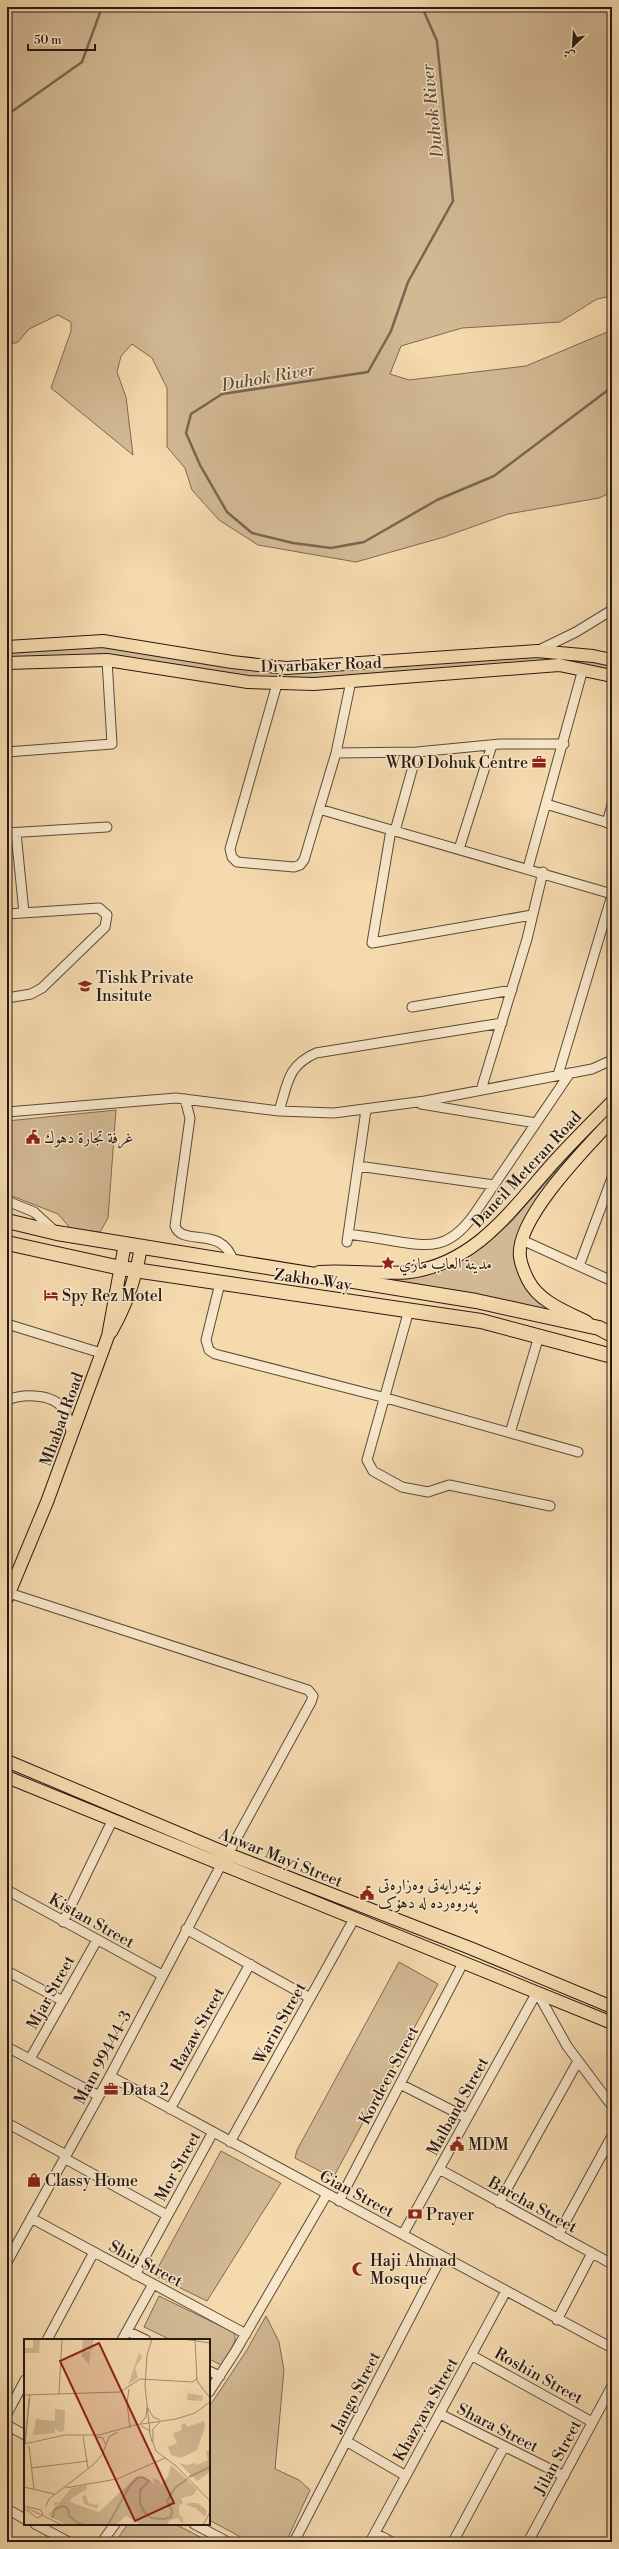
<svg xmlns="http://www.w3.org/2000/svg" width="619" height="2549" viewBox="0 0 619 2549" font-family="'Libre Bodoni',Amiri,serif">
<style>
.green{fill:#d2b994;stroke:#7d6a54}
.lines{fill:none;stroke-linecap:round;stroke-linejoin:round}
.stream{stroke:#796650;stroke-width:2.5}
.minor-casing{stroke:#5b4a3a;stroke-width:11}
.major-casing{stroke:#281a13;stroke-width:14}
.highway-casing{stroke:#281a13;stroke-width:16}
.minor{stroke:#f8e7ca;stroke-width:9}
.major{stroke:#f5daae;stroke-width:12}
.highway{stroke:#f5daae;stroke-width:14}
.labels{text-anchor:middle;stroke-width:3;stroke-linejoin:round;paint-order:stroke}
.street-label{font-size:16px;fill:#281a13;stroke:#f8e7ca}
.poi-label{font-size:16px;fill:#281a13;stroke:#f8e7ca;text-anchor:start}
.water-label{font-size:17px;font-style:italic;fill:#5e4d3c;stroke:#f8e7ca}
.inset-river{fill:none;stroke:#af9979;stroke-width:2}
.inset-road{fill:none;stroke:#a38d70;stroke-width:1}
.view{fill:#8f2418;fill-opacity:0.15;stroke:#8f2418;stroke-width:2}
.inset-edge{fill:none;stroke:#281a13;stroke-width:2}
</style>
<rect width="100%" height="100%" fill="#f5daae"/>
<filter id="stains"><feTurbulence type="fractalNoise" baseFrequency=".005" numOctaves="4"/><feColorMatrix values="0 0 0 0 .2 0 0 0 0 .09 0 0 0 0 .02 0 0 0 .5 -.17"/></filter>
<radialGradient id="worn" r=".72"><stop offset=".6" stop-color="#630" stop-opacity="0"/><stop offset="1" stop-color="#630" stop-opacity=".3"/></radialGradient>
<path class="green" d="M7,7H612V296L597,299L560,322L462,328L401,346L390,374L409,380L526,366L612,330V492L599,498L508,514L444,537L356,562L258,545L219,520L192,490L185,468L167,447V388L152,358L132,344L121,356L117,372L126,397L133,455L51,388L71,331V322L58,315L29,329L18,342L7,345Z
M103,641L286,668L537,651L612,660V676L583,669L314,684L149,665L7,663V647Z
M116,1110L108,1218L100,1232L71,1229L58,1214L7,1194V1121Z
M606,1114L609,1115L606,1120L542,1195L518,1267L559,1312L364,1277L439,1270L461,1261L483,1247L511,1222Z
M399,1962L438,1984L333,2178L295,2158L297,2150Z
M221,2151L281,2183L207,2301L154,2275Z
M159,2296L235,2333V2341L223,2366L209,2359V2340H171L144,2327Z
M266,2316L279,2342L284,2370L275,2469L299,2480L310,2490L286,2542H250L209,2520V2407L247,2350Z
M128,2524H175L210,2542H115Z"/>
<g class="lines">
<path class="stream" d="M422,7L437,41L453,201L408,282L391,331L368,372L222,394L191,414L186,433L200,465L227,512L252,533L293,543L331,548L364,542L437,500L494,476L612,387
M7,115L82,62L102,7"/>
<defs>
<path id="minor" d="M537,651L576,632L612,610
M277,684L230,849L232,857L237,862L294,867L300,865L304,860L336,753L351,681
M7,752L112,744L107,660
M336,753L417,752L500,744H564
M546,804L612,824
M319,809L612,894
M607,823L612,805
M391,830L372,943L532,915
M395,831L417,752
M7,833L107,827
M16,833L24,913
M459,849L492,745
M528,868L583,669
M7,914L99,908L107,915L105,927L42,988L31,994L7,998
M412,1007L512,990
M558,1075L612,895
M481,1090L527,939L543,872
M185,1099L190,1118L175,1226C183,1248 222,1223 234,1263
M421,1104L536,1123
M279,1111C288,1083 287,1066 316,1053L502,1023
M7,1112L176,1098L279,1111L334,1113L425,1101L592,1069L612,1060
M358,1166L494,1185
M7,1201L34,1212L56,1232
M348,1234C363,1236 378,1238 394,1241C430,1247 449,1249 473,1216L570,1073
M522,1240L612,1281
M347,1242L366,1110
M579,1266L612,1178
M220,1283L206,1340L209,1350L215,1354L386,1398L578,1452
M409,1310L367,1460L373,1471L402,1487L428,1492L449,1485L550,1506
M7,1324L101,1353
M7,1400C24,1393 58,1393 66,1414C69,1420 70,1428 72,1435
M510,1433L539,1336
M9,1593L308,1690L313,1696L311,1702L228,1854
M7,1890L162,1975
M63,1922L113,1819
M186,1929L310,1998
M7,1971L63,2001
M537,1992L567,2046L612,2106
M7,2047L99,2096
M30,2059L97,1940
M110,2076L612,2348
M400,2084L467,2118
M170,2109L250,1964
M7,2123L66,2155
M230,2142L354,1919
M64,2158L167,2215
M439,2169L612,2264
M339,2201L463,1963
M499,2203L578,2061
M31,2218L246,2334
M403,2234L537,1992
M558,2235L612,2136
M7,2262L110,2076L221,1865
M135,2275L213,2132
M557,2320L592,2253
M127,2331L146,2340
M47,2340L94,2252
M122,2340L153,2284
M471,2355L592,2422
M209,2371L220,2376
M209,2392L235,2352L327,2194
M7,2414L25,2380
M440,2414L564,2476
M7,2425L25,2435
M346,2441L406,2476
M7,2509L25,2519
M35,2524L69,2542
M194,2524L228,2542
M375,2533L392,2542
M102,2542L115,2524
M294,2542L442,2256
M370,2542L506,2291
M453,2542L504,2447
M528,2542L612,2386
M610,2542L612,2538"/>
<path id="major" d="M7,647L103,641L232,662L286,668L537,651L593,656L612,660
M7,663L107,660L248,682L314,684L559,665L612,676
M319,1272C348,1270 383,1275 410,1272C476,1263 512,1209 553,1163C572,1142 592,1122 612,1102
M587,1322C567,1312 539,1302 528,1280C525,1274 521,1264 520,1257C515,1219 587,1147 612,1120
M111,1332C126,1306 136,1277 141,1247
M7,1598L47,1502L108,1336L125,1244
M7,1761L228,1854L470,1948L612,2007
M7,1777L612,2023"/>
<path id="highway" d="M7,1221L57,1233L476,1301L599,1328L612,1335
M7,1243L121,1268L481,1321L612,1356"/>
</defs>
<use href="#minor" class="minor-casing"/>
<use href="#major" class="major-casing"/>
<use href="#highway" class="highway-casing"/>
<use href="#minor" class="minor"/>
<use href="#major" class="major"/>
<use href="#highway" class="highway"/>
</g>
<defs>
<symbol id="office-bare" viewBox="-9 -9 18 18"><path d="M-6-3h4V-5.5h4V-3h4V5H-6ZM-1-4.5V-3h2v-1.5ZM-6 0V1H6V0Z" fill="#8f2418" stroke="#f8e7ca" stroke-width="2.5" paint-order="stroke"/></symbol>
<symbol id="university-bare" viewBox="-9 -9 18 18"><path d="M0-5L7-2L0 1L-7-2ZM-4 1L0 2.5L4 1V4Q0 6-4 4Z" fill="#8f2418" stroke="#f8e7ca" stroke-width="2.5" paint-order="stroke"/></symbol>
<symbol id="civic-bare" viewBox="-9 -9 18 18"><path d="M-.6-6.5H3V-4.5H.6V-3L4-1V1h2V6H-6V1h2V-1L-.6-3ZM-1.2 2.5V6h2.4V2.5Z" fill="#8f2418" stroke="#f8e7ca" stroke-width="2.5" paint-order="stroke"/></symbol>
<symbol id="sight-bare" viewBox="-9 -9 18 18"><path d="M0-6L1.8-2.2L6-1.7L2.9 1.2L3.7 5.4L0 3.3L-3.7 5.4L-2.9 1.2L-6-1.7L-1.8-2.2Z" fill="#8f2418" stroke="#f8e7ca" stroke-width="2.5" paint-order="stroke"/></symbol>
<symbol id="hotel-bare" viewBox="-9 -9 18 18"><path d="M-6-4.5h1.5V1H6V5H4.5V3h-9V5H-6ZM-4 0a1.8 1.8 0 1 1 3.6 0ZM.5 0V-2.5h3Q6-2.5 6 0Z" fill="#8f2418" stroke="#f8e7ca" stroke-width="2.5" paint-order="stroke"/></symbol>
<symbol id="shop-bare" viewBox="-9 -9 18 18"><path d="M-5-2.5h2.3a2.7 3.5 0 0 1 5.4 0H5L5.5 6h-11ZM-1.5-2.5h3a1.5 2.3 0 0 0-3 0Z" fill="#8f2418" stroke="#f8e7ca" stroke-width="2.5" paint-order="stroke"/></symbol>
<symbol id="bank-bare" viewBox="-9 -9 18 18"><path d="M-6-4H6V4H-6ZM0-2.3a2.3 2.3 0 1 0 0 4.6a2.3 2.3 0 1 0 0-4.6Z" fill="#8f2418" stroke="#f8e7ca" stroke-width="2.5" paint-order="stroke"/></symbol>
<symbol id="mosque-bare" viewBox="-9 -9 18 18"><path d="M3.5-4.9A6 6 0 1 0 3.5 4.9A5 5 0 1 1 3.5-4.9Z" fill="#8f2418" stroke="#f8e7ca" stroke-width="2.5" paint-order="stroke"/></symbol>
</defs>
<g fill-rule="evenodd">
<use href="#office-bare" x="529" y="752" width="20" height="20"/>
<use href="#university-bare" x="75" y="976" width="20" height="20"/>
<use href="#civic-bare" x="23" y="1127" width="20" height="20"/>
<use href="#sight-bare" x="378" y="1253" width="20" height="20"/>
<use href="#hotel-bare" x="41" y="1285" width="20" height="20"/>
<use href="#civic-bare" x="357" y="1883" width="20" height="20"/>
<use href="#office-bare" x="101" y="2079" width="20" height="20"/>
<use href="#civic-bare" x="447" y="2134" width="20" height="20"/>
<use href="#shop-bare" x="24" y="2170" width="20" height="20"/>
<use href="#bank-bare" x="405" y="2204" width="20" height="20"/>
<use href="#mosque-bare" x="349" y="2259" width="20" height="20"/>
</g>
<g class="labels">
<g class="street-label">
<text transform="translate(321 664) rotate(-2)" y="6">Diyarbaker Road</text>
<text transform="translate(526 1169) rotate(-47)" y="6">Daneil Meteran Road</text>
<text transform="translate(313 1279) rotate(8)" y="6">Zakho Way</text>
<text transform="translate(61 1419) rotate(-70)" y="6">Mhabad Road</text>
<text transform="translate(281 1857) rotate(22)" y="6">Anwar Mayi Street</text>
<text transform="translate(92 1920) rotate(29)" y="6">Kistan Street</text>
<text transform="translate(50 1992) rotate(-61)" y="6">Mjar Street</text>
<text transform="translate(279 2023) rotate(-61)" y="6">Warin Street</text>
<text transform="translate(197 2029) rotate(-61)" y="6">Razaw Street</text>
<text transform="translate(102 2057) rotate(-62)" y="6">Mam 99444-3</text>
<text transform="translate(388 2075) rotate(-62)" y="6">Kordeen Street</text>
<text transform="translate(457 2106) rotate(-61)" y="6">Malband Street</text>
<text transform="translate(177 2166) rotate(-61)" y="6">Mor Street</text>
<text transform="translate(357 2193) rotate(28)" y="6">Gian Street</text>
<text transform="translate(533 2204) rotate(29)" y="6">Barcha Street</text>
<text transform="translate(146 2263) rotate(28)" y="6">Shin Street</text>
<text transform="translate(539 2375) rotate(29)" y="6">Roshin Street</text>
<text transform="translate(355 2392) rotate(-63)" y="6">Jango Street</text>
<text transform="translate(425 2409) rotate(-61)" y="6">Khazyava Street</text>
<text transform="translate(498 2427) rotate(27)" y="6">Shara Street</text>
<text transform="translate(557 2457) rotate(-62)" y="6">Jilan Street</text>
</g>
<g class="poi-label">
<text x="528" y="768" text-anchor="end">WRO Dohuk Centre</text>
<text x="96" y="983">Tishk Private<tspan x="96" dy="18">Insitute</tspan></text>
<text x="44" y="1143">غرفة تجارة دهوك</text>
<text x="399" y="1269">مدينة العاب مازي</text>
<text x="62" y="1301">Spy Rez Motel</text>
<text x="378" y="1890">نوێنەرایەتی وەزارەتی<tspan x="378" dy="18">پەروەردە لە دهۆک</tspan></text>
<text x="122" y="2095">Data 2</text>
<text x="468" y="2150">MDM</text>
<text x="45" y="2186">Classy Home</text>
<text x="426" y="2220">Prayer</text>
<text x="370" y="2266">Haji Ahmad<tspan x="370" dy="18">Mosque</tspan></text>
</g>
<g class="water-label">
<text transform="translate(432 111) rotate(-96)" y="6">Duhok River</text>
<text transform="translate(268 377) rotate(-10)" y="6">Duhok River</text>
</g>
</g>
<g transform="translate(24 2339)">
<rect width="186" height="186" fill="#f5daae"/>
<path d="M9,0H16L15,14H0V9H9ZM59,0H70L68,11L58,10ZM58,12H67L65,26L58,17ZM115,14L118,18L111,29L114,39L104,46ZM164,54L179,57L178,62H175V58L173,62L163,61ZM31,70L41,71L40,92L35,93L31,89V94L9,96L12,80L31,82ZM180,82L181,88L173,111L157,119L147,116L144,108L153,104L149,94L158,91L157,86L161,84L163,88ZM186,110V133L173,142L155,124L163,126L171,124L173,126L184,121L182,113ZM147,126L173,150L169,156L157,159L159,165L155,166V175L159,179V185L154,179L146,181L142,186H118L102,177L92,186H43L24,176L35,164L30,167V163L35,164L47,149L62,146L63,150L48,159L46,163L75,173L111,139L121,138L131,146L128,139L135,141L137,146L144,137ZM62,156L64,164L72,166L75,163L73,170L60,165L58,157ZM164,164H173L179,168L183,172L181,178L172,169L162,166Z" fill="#d2b994"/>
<path class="inset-river" d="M165,138L186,128M28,179L31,170L39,167L43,169L46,178L54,184L61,186M84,186L105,148L113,139L118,138L125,142L116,151V165L121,174L127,179L140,180L147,178L148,172L143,162L151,149L163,140"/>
<path class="inset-road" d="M159,0L186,4M171,0L173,42L186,59M105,50L103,64L106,89M35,55L38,0M0,56L96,53L116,40L169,43L173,39M5,59L1,104L6,56M124,69L129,78L136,81M116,85L122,78L123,68M117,87L125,91L128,103M126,93L121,47L123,16L128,0M59,97L64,129M73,98L79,99L81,105M128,101L132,112L152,127L186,162M129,102V90L136,83M0,105L41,96H75L111,86L152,80L171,74L186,63M5,107L10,150M7,129L64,122M0,148L30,155M41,149L93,140L141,119M0,167L17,171L19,176L13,179L0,169M22,167L25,160L69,126L78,116L85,98L94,93M3,169L38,186M179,186L186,173"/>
<path class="view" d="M75,4L150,164L111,182L36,22Z"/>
<rect width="186" height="186" class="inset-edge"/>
</g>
<rect width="619" height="2549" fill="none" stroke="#f5daae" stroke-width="24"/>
<rect x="8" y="8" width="603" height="2533" fill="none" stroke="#281a13" stroke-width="2"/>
<rect x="12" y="12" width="595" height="2525" fill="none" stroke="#281a13"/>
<g transform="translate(573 46) rotate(205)" stroke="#f8e7ca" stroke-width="3" paint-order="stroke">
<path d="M0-3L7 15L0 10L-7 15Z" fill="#281a13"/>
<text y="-6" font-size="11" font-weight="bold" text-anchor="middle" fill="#281a13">ش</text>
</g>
<path d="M28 44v6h67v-6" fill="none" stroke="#281a13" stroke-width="2"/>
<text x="34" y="44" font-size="12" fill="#281a13" stroke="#f8e7ca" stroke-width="3" paint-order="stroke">50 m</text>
<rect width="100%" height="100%" filter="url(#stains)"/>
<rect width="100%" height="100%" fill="url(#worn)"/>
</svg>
